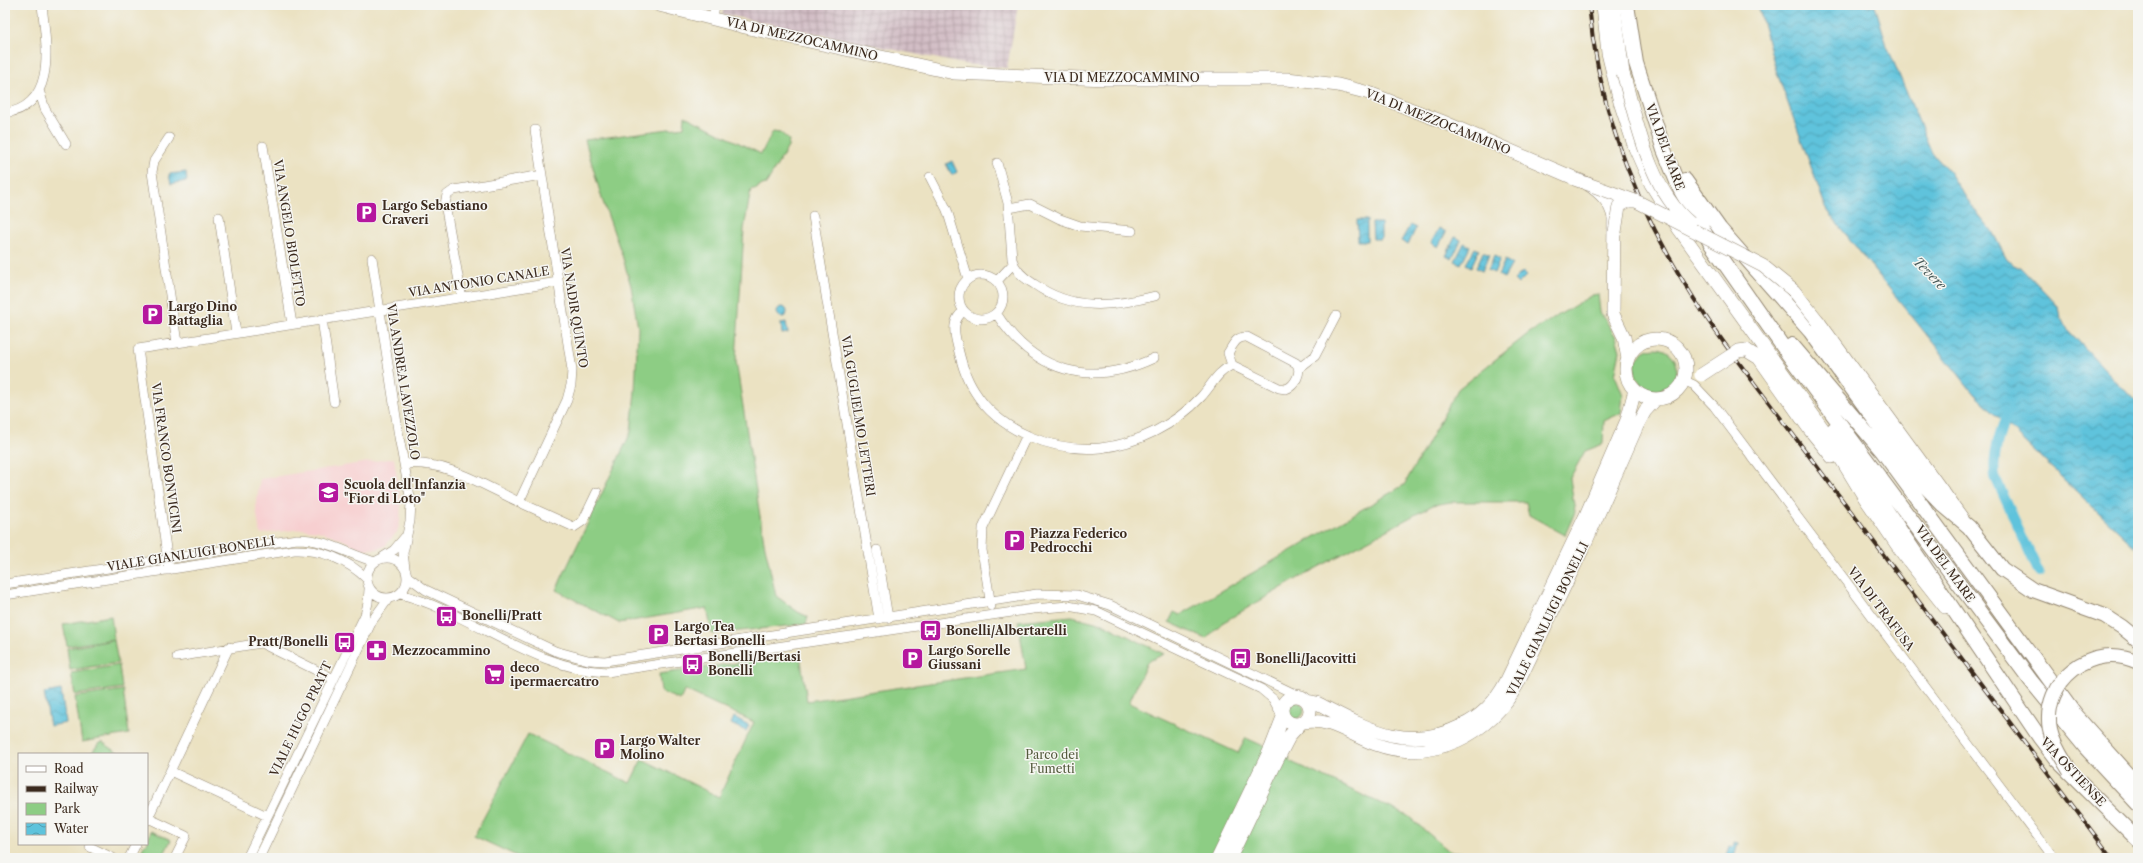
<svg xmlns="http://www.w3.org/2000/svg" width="2143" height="863" viewBox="0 0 2143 863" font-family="'Libre Caslon Text',serif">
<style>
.built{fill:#f7cfd0}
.industrial{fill:url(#industrial-grid)}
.green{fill:#8dcd84;stroke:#647c51}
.water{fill:url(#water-waves);stroke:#4c767d}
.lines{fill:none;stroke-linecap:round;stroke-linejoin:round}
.canal{stroke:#5ec3dc;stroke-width:10}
.street-casing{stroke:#938670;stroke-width:10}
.secondary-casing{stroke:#938670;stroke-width:14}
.primary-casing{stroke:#938670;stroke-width:16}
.street{stroke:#fff;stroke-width:9}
.secondary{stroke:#fff;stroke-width:13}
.primary{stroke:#fff;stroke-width:14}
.rail-casing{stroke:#3b2a1e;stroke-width:4}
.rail{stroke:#f6f6f2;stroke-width:2.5;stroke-dasharray:8;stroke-linecap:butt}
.secondary-bridge-casing{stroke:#938670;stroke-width:14;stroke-linecap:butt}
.primary-bridge-casing{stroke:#938670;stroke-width:16;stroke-linecap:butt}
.secondary-bridge{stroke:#fff;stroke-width:13}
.primary-bridge{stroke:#fff;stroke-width:14}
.labels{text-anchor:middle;stroke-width:3;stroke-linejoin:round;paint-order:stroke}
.street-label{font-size:12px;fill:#3b2a1e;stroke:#f6f6f2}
.poi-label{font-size:12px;font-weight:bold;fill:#3b2a1e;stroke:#f6f6f2;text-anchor:start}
.park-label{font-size:12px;fill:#545b3d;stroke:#f6f6f2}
.water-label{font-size:13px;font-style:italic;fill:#465857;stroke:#f6f6f2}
</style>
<defs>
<pattern id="industrial-grid" width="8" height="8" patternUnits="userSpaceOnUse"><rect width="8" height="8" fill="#d2bdc5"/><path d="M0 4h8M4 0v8" fill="none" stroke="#ac9a9f"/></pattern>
<pattern id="water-waves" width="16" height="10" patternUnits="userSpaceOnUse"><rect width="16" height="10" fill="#5ec3dc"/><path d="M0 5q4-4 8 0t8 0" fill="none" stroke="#4f9fb2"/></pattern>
</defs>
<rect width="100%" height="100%" fill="#f6f6f2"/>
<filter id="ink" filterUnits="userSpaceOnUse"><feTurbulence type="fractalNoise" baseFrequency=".025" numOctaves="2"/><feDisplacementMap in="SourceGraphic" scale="8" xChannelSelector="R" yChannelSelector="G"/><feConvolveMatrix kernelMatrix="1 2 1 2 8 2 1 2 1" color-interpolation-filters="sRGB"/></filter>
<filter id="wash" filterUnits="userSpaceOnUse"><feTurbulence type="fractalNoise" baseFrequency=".012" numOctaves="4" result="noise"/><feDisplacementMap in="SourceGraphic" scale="16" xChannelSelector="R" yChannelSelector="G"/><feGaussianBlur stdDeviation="0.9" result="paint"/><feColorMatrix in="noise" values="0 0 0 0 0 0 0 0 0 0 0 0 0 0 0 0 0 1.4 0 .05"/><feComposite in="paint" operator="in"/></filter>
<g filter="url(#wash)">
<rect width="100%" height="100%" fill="#ebe2c2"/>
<path class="built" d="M394,458L401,504L400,522L397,532L385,546L378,549H362L334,536L318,531L302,529L260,534L256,508L260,479Z"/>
<path class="industrial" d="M725,5H1018L1007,68L963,64L722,14Z"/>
<path class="green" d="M685,116L761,154L773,131L780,132L789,140L788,147L766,184L759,186L757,189H751L744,229L736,361L764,542L776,596L798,612L808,617L806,624L712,634L707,608L619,623L556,590L631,432L635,391L638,328L631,286L622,255L602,199L585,140L684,127Z
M1598,294L1600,312L1616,337L1620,351L1615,375L1623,395L1621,413L1604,421L1603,444L1585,451L1570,478L1575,512L1565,535L1529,515L1526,502H1451L1433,505L1302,576L1222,623L1206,639L1169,622L1174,612L1180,615L1404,485L1458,389L1529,333L1592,295Z
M1635 369a21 21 0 1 1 42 0a21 21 0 1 1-42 0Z
M111,616L114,639L67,646L63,624Z
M1072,616L1103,624L1164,654L1147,662L1129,703L1238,753L1246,738L1290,758L1289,761L1408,816L1449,851L1516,858H521L474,836L528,734L630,783L642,759L719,797L754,722L685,690L680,700L661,692L659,674L800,654L807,701L1026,669L1018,621Z
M114,640L118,663L70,670L67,648Z
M119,665L122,688L75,695L71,673Z
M123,690L129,734L82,742L75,697Z
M1286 710a9 9 0 1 1 18 0a9 9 0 1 1-18 0Z
M102,742L120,754H91L99,743Z
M151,831L171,840L162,858H138L145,844H147Z"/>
<path class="water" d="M1758,5H1875L1887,46L1932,153L1948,170L1971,205L1992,231L2006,258L2014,267H2021L2059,307L2061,318L2066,328L2138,404V550L1975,395L1827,211L1776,70Z
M952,161L957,172L952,175L946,164Z
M186,172L187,181L171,184L169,174Z
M1357,220H1367V241H1358Z
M1372,223H1381V239H1373Z
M1410,225L1416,228L1408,245L1401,241Z
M1439,228L1446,232L1438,247L1431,243Z
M1455,237L1461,240L1452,259L1446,256Z
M1464,243L1470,246L1461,264L1455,261Z
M1475,248L1479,250L1471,267L1466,264Z
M1483,252L1489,255L1482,271L1476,268Z
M1494,256L1500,259L1494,273L1488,270Z
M1505,260L1512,264L1504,278L1498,275Z
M1523,271L1527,275L1518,284L1514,280Z
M777 312a5 5 0 1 1 10 0a5 5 0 1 1-10 0Z
M786,322L788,333L782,334L781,323Z
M61,690L66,723L50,726L44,693Z
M734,717L749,725L746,731L731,724Z
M1734,842L1738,843L1734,858H1725L1729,846L1733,847Z"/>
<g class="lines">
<path class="canal" d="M2009,410C2000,431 1992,453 1995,477L2039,573"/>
</g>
</g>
<g filter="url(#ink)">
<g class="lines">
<defs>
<path id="street" d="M713,18L715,5
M39,90L45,109L66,144
M5,113C58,106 46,43 42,5
M169,138L154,161L152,172L177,343L138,349L169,570
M263,146L292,324
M997,163L1008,203L1012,259C1015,271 1024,278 1034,284C1072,311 1112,307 1155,296
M930,177L947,210L968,279
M1009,208L1030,204L1060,219L1080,226L1132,231
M813,216L879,619
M219,217L236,333
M372,258L399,437L411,502L410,521L403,553L405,568
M959 297a22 22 0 1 1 44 0a22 22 0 1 1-44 0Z
M997,281L1013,264
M462,298L445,204L447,195L454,190L542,175
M964,311C952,319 954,332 957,344C961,361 965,377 975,392C1000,432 1054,452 1100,448C1137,444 1175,425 1201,397C1212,385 1217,372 1232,365
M996,313C1034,373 1090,388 1154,358
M322,319L334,402
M1247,337L1296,363C1303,371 1295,386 1286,389L1279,388L1232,365L1228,353C1233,345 1236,336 1247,337Z
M177,343L558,282
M1299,368L1315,356L1336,316
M1683,380L1694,385L1714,406L2054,858
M404,464C446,460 483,485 519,502L567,400L571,385L572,370L535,130
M519,502L574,527L583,521L597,492
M877,550L888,618
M383,557L394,550L405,537
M367 578a20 20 0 1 1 40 0a20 20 0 1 1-40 0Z
M407,576L426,590L555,651L588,660L605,661L1037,594L1077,595L1110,605L1301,697
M5,584L297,539C326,539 348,554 375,562
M400,594C470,612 534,670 607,672L1033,609L1068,606L1096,611L1261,689L1273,699L1283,717
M5,595L294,550C321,549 348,560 367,579
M991,606L982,550L983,528L1027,435
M177,657L261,643L334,679
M170,771L267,816
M148,818L186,836L175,858
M147,820L229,647
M90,847L113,858
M129,858L136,844
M247,858L365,615L368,603L369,589
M259,858L372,621L388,599"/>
<path id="secondary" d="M659,5L745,27L954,73L1107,79H1287L1338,85L1369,93L1441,121L1588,184C1601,193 1611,202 1614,218L1613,314L1624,337L1628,359
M1603,5L1608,53L1620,102L1635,148L1651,184L1679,229L1823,429L1865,498L1904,555L1945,607
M1614,5L1623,73
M1818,321L1962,518
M1626 369a30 30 0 1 1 60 0a30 30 0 1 1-60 0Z
M1746,350L1759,358L1810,430L1832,457
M1282 710a14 14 0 1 1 28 0a14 14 0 1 1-28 0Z
M1307,701L1317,703C1366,728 1407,753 1461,726C1481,717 1496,701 1506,682L1586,515L1627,420L1635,390
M1303,722C1330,717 1350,735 1375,744C1432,765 1491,734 1518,683L1584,546L1637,426L1645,411L1656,399
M1218,858L1271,748L1283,717
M1230,858L1277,760L1290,735L1300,724"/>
<path id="primary" d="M1627,5L1636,63L1664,150L1680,189L1711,244L1788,354L2031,681L2086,748L2138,804
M1685,180L1720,229L1810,331L1917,478L1943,505L1969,527L2002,569L2033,590L2105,616L2122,627L2138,640
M1792,345L1883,452L2076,716L2138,785
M1834,429L1862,474L2040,738L2056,759L2138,840"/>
</defs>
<use href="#street" class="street-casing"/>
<use href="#secondary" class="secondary-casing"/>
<use href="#primary" class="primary-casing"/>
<use href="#street" class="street"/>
<use href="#secondary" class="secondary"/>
<use href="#primary" class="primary"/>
<defs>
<path id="rail" d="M1589,5C1600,131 1653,246 1727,347L2112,858"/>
</defs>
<use href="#rail" class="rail-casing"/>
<use href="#rail" class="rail"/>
<defs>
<path id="secondary-bridge" d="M1623,73C1637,122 1649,189 1690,223
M1574,179L1638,202L1763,266L1794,291L1818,321
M1615,232L1619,206L1628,201H1636
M1701,375L1738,351L1746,350"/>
<path id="primary-bridge" d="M2070,771C2063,759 2053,745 2050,730C2041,681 2092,640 2138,662"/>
</defs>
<use href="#secondary-bridge" class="secondary-bridge-casing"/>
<use href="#primary-bridge" class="primary-bridge-casing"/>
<use href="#secondary-bridge" class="secondary-bridge"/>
<use href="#primary-bridge" class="primary-bridge"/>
</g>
</g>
<defs>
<symbol id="parking-square" viewBox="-11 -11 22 22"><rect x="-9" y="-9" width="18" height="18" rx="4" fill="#b5179e" stroke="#f6f6f2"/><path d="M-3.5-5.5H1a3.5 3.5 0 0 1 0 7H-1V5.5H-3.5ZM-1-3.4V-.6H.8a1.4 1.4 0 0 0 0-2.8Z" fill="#fff"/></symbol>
<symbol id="school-square" viewBox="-11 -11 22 22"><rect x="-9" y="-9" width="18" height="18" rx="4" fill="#b5179e" stroke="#f6f6f2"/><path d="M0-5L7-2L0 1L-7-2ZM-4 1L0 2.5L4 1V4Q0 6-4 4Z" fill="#fff"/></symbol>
<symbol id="bus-square" viewBox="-11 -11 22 22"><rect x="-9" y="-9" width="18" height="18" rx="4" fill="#b5179e" stroke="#f6f6f2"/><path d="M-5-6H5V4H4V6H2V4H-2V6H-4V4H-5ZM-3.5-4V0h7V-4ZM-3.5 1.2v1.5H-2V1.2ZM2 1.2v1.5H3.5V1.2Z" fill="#fff"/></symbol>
<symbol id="pharmacy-square" viewBox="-11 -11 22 22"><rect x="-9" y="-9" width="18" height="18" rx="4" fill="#b5179e" stroke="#f6f6f2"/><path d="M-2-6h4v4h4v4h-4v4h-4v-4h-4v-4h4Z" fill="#fff"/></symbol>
<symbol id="supermarket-square" viewBox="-11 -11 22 22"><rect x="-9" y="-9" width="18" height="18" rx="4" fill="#b5179e" stroke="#f6f6f2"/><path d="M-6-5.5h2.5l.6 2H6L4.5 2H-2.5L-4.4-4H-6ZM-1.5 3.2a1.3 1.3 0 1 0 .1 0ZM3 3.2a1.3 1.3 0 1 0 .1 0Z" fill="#fff"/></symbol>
</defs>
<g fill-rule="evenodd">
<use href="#parking-square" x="354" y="200" width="25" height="25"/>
<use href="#parking-square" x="140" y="302" width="25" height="25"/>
<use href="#school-square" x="316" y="480" width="25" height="25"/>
<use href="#parking-square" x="1002" y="528" width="25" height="25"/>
<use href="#bus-square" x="434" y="604" width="25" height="25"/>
<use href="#bus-square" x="918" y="618" width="25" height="25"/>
<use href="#parking-square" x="646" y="622" width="25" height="25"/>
<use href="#bus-square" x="332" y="630" width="25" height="25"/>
<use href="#pharmacy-square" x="364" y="638" width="25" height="25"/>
<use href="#parking-square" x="900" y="646" width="25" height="25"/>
<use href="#bus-square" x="1228" y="646" width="25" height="25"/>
<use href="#bus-square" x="680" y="652" width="25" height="25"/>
<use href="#supermarket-square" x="482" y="662" width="25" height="25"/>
<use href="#parking-square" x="592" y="736" width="25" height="25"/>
</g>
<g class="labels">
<g class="street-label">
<text transform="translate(802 39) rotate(13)" y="4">VIA DI MEZZOCAMMINO</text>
<text x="1122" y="82">VIA DI MEZZOCAMMINO</text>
<text transform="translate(1438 122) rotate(22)" y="4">VIA DI MEZZOCAMMINO</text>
<text transform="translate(1665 147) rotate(70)" y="4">VIA DEL MARE</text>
<text transform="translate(289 233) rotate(81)" y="4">VIA ANGELO BIOLETTO</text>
<text transform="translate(479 282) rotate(-9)" y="4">VIA ANTONIO CANALE</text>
<text transform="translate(574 308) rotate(81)" y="4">VIA NADIR QUINTO</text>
<text transform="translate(403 382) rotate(81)" y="4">VIA ANDREA LAVEZZOLO</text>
<text transform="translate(858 416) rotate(81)" y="4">VIA GUGLIELMO LETTERI</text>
<text transform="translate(166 458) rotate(82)" y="4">VIA FRANCO BONVICINI</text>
<text transform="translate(191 554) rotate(-9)" y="4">VIALE GIANLUIGI BONELLI</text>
<text transform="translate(1945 564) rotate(54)" y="4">VIA DEL MARE</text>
<text transform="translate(1881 609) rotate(53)" y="4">VIA DI TRAFUSA</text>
<text transform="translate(1548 619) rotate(-64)" y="4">VIALE GIANLUIGI BONELLI</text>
<text transform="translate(301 719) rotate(-64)" y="4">VIALE HUGO PRATT</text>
<text transform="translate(2073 772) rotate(47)" y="4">VIA OSTIENSE</text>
</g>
<g class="poi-label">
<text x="382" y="210">Largo Sebastiano<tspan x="382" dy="14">Craveri</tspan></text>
<text x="168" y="311">Largo Dino<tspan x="168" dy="14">Battaglia</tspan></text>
<text x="344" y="489">Scuola dell'Infanzia<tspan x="344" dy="14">"Fior di Loto"</tspan></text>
<text x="1030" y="538">Piazza Federico<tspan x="1030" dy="14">Pedrocchi</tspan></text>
<text x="462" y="620">Bonelli/Pratt</text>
<text x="674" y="631">Largo Tea<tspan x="674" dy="14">Bertasi Bonelli</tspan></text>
<text x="946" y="635">Bonelli/Albertarelli</text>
<text x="328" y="646" text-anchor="end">Pratt/Bonelli</text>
<text x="392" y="655">Mezzocammino</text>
<text x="928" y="655">Largo Sorelle<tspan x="928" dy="14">Giussani</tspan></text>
<text x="708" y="661">Bonelli/Bertasi<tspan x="708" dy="14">Bonelli</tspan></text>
<text x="1256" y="663">Bonelli/Jacovitti</text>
<text x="510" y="672">deco<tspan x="510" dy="14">ipermaercatro</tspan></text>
<text x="620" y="745">Largo Walter<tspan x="620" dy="14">Molino</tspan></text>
</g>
<g class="park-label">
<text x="1052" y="759">Parco dei<tspan x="1052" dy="14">Fumetti</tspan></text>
</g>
<g class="water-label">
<text transform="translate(1930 273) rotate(45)" y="5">Tevere</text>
</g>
</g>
<rect width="2143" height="863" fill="none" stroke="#f6f6f2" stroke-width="20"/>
<rect x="18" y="753" width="130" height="92" fill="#f6f6f2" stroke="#aba49d"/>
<rect x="26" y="766" width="20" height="6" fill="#ffffff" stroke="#aba49d"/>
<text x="54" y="773" font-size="12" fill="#3b2a1e">Road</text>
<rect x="26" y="786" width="20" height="6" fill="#3b2a1e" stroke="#aba49d"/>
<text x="54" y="793" font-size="12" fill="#3b2a1e">Railway</text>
<rect x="26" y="803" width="20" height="12" fill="#8dcd84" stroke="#aba49d"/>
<text x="54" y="813" font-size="12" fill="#3b2a1e">Park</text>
<rect x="26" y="823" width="20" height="12" fill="url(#water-waves)" stroke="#aba49d"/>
<text x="54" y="833" font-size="12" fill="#3b2a1e">Water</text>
</svg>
